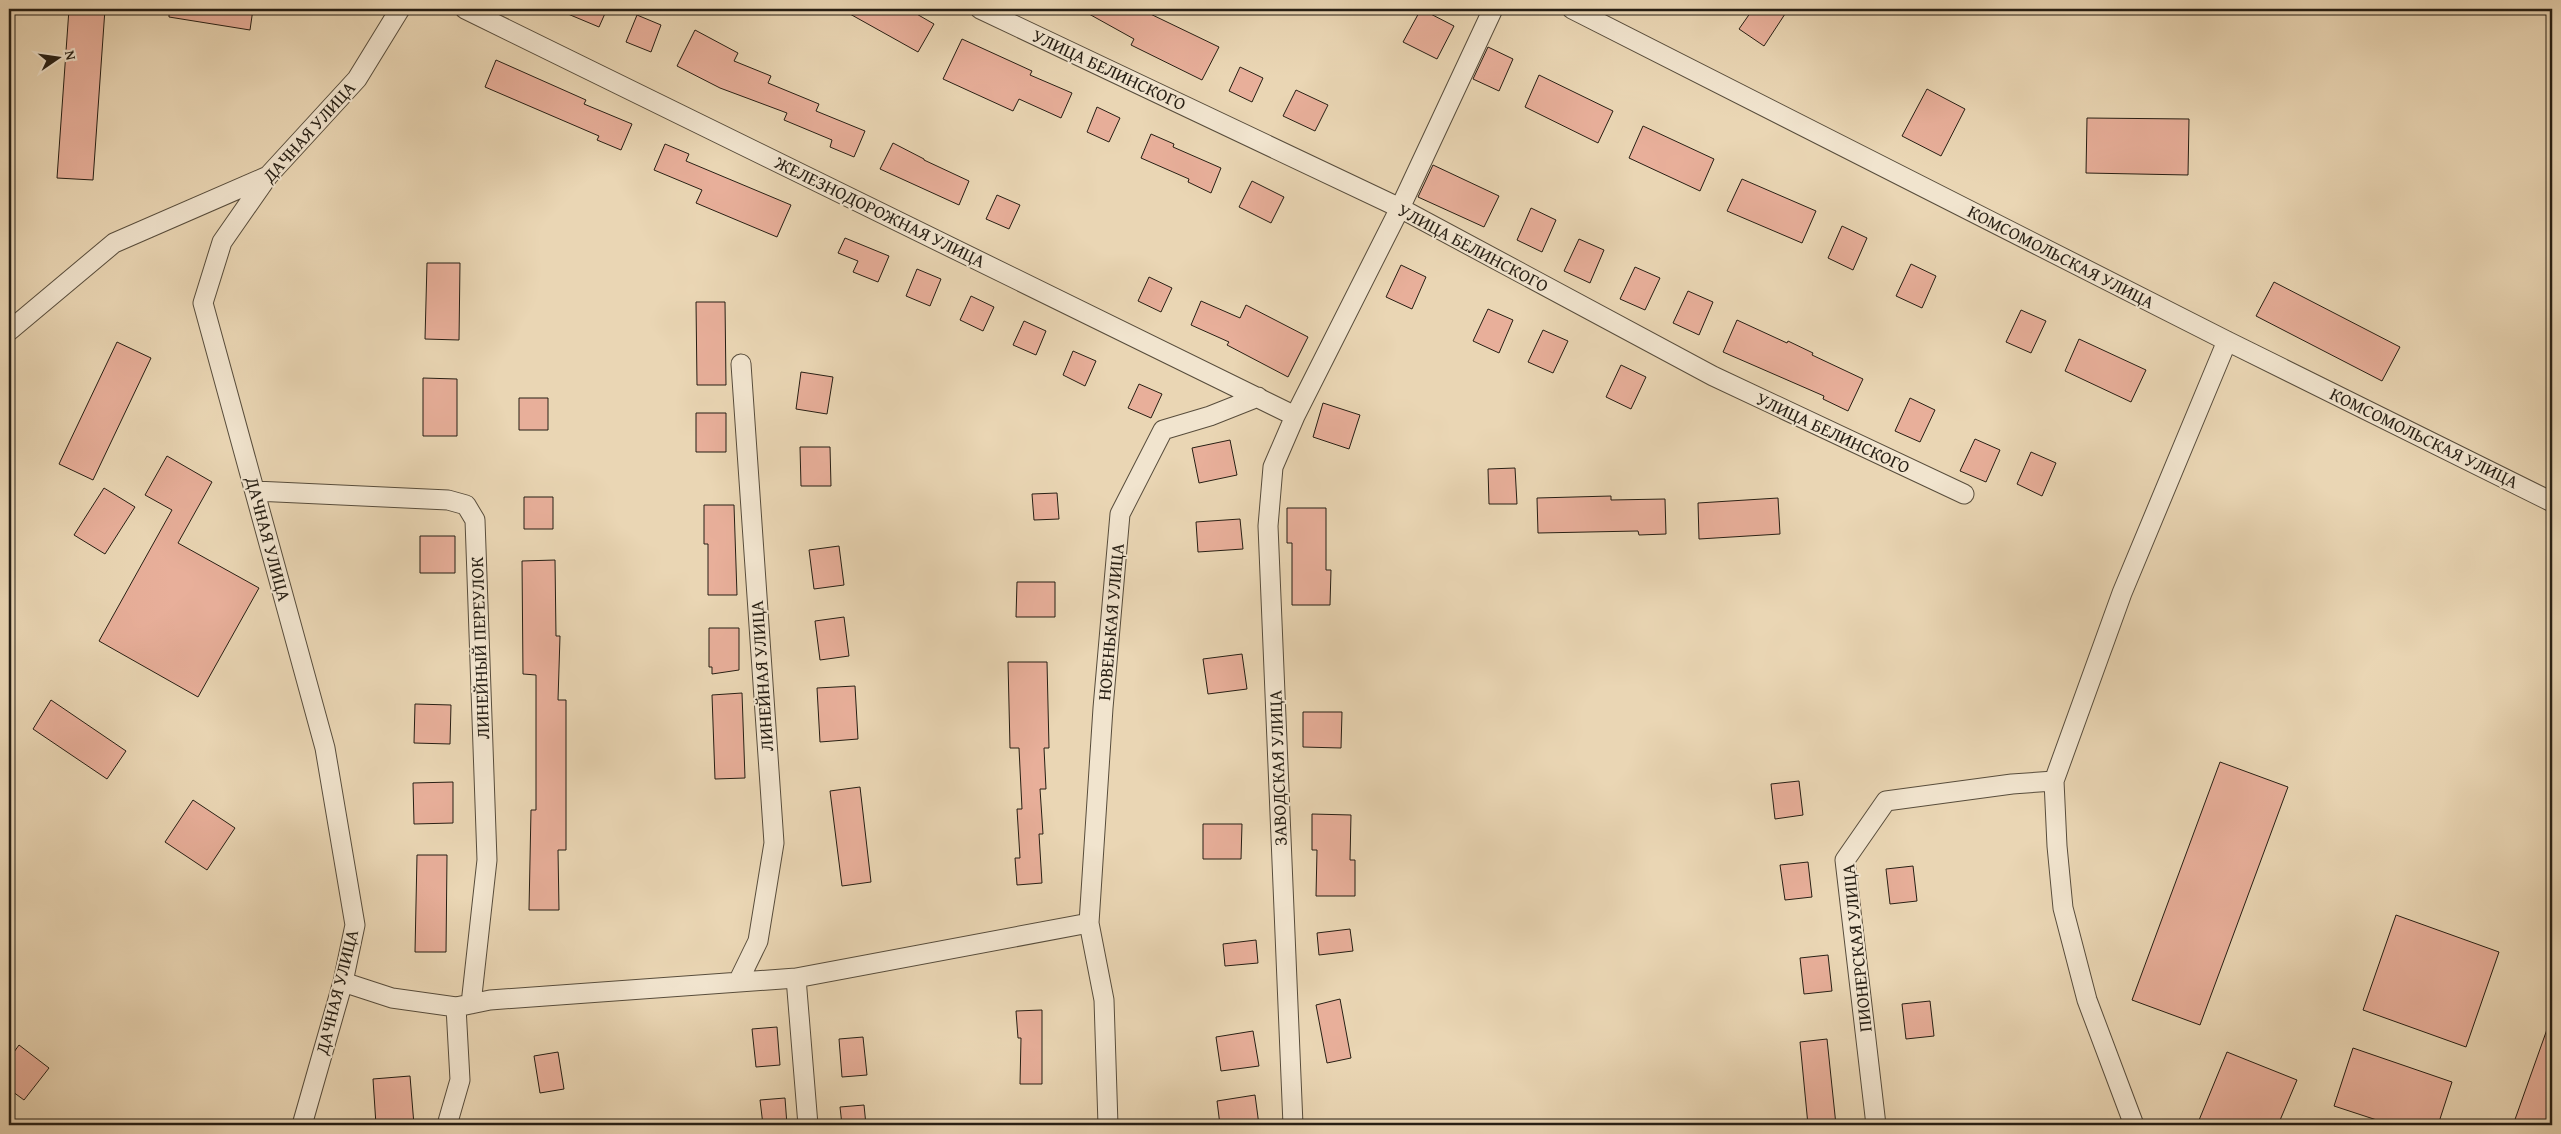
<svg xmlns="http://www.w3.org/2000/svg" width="2561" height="1134" viewBox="0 0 2561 1134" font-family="'Gentium Book Plus',serif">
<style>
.building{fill:#e8af9a;stroke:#271f14}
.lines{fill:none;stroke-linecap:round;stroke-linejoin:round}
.minor-casing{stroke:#584d3c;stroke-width:21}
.minor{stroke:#f1e4ce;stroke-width:19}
.labels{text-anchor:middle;stroke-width:4;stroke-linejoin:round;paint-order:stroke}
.street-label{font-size:18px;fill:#271f14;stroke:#f1e4ce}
</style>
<rect width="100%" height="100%" fill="#ead6b4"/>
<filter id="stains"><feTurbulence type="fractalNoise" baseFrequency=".004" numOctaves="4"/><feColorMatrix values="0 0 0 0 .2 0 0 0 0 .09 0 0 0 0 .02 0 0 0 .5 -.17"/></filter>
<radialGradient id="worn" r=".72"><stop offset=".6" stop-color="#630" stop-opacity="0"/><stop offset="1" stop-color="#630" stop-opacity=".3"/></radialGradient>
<path class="building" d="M69,9H105L93,180L57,178Z
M169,9H253L250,30L169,17Z
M556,9H607L599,27Z
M841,9H908L934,24L918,52Z
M1080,9H1140L1219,47L1202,80L1131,45L1134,39Z
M1421,9L1454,26L1437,59L1403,42Z
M1753,9H1777L1785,14L1764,46L1739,29Z
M637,15L661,25L651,52L626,42Z
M695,30L738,53L734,61L771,76L768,83L819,104L816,111L865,131L854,157L830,147L832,140L784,120L787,113L720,88L677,66Z
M962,39L1032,71L1030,75L1072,93L1061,118L1019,99L1013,111L943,79Z
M1488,47L1513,59L1499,91L1473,79Z
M496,60L586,100L584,104L632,124L621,150L597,140L599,136L485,87Z
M1240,67L1263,78L1252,102L1229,91Z
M1539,75L1613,111L1598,143L1525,107Z
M1927,89L1965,109L1941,156L1902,136Z
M1296,90L1328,105L1315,131L1283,116Z
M1097,107L1120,118L1109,142L1087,132Z
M2087,118L2189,119L2188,175L2086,173Z
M1643,126L1714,159L1700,191L1629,158Z
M1151,134L1174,144L1173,147L1221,168L1211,193L1188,182L1189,179L1141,158Z
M893,143L924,159V160L969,181L959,205L880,169Z
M665,144L689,154L686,161L791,205L777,237L696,203L702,190L654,170Z
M1433,165L1499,196L1484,227L1418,197Z
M1742,179L1816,211L1802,243L1727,211Z
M1252,181L1284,197L1271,223L1239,207Z
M997,195L1020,205L1009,229L986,219Z
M1531,208L1556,220L1542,252L1517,240Z
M1842,226L1867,238L1853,270L1828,258Z
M845,238L889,256L878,282L853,272L858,261L838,253Z
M1579,239L1604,250L1590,283L1564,271Z
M427,263H460L459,340L425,339Z
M1911,264L1936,276L1922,308L1896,296Z
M1401,265L1426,277L1412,309L1386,297Z
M1635,267L1660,278L1645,310L1620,299Z
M917,269L941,279L930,306L906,296Z
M1149,277L1172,288L1161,312L1138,301Z
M2274,282L2400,347L2382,381L2256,316Z
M1688,291L1713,302L1699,335L1673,323Z
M971,296L994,307L983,331L960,320Z
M1201,301L1240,318L1246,305L1308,337L1288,377L1227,345L1229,342L1191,325Z
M696,302H725L726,385H697Z
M1488,309L1513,320L1499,353L1473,341Z
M2021,310L2046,321L2031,353L2006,342Z
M1737,320L1787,343L1788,341L1813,353L1812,355L1863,379L1848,411L1823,399L1824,396L1723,352Z
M1024,321L1046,331L1036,355L1013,345Z
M1543,330L1568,341L1553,373L1528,362Z
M2079,339L2146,370L2131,402L2065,371Z
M117,342L151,358L93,480L59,464Z
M1073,351L1096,361L1085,386L1063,375Z
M1621,365L1646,377L1631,409L1606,397Z
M801,372L833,377L827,414L796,409Z
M423,378L457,379V436H423Z
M1139,384L1162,394L1151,418L1128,408Z
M519,398H548V430H519Z
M1910,398L1935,410L1920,442L1895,431Z
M1323,403L1360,415L1349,449L1313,437Z
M696,413H726V452H696Z
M1975,439L2000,450L1986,482L1960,471Z
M1230,440L1237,475L1199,483L1192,448Z
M800,447H830L831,486H801Z
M2031,452L2056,463L2042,496L2017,484Z
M167,456L212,482L178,543L259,588L198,697L99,641L172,510L145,495Z
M1515,468L1517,504H1489L1488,469Z
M104,488L135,507L105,554L74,535Z
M1057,493L1059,519L1034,520L1032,494Z
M1611,496V500L1665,499L1666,534L1639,535L1638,531L1538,533L1537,498Z
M524,497H553V529H524Z
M1778,498L1780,534L1699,539L1698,503Z
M704,505H734L737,595H708V544H704Z
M1287,508H1326V570H1331L1330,605H1292V543H1287Z
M1240,519L1243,549L1198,552L1196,522Z
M420,536H455V573H420Z
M839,546L844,585L814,589L809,550Z
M555,560L556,636H560L558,700H566V850H558L559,910H529L531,810H536V675L523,674L522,561Z
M1017,582H1055V617H1016Z
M844,617L849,656L820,660L815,621Z
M709,628H739V670L712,674V667H709Z
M1242,654L1247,689L1208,694L1203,659Z
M1008,662H1047L1049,748H1044L1046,789H1040L1043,834H1039L1042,883L1017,885L1015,858H1020L1017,809H1022L1019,748H1010Z
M855,686L858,739L820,742L817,688Z
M742,693L745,778L715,779L712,695Z
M51,700L126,751L107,779L33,729Z
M415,704L451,705L450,744L414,743Z
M1303,712H1342L1341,748L1303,747Z
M2220,762L2288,787L2200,1025L2132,1000Z
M1799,781L1803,815L1775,819L1771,784Z
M453,782V823L414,824L413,783Z
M860,787L871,882L842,886L830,791Z
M193,800L235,828L207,870L165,842Z
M1312,814L1351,815L1350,860H1355V896H1316L1317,850H1312Z
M1203,824H1242L1241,859H1203Z
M417,855H447L446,952H415Z
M1808,862L1812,897L1785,900L1780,865Z
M1913,866L1917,901L1890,904L1886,869Z
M2396,915L2499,952L2466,1047L2363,1010Z
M1350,929L1353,951L1319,955L1317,933Z
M1256,940L1258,963L1225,966L1223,944Z
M1828,955L1832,991L1804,994L1800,958Z
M1340,999L1351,1058L1327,1063L1316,1005Z
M1930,1001L1934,1036L1906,1039L1902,1004Z
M1042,1010V1084H1020L1021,1038H1018L1016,1011Z
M2550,1021H2552V1125H2513Z
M777,1027L780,1065L756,1067L752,1029Z
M1253,1031L1259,1066L1221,1071L1216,1037Z
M863,1037L867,1075L842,1077L839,1039Z
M1827,1039L1836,1125H1808L1800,1042Z
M19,1045L49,1068L24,1100L9,1089V1059Z
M2353,1048L2452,1082L2438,1125H2392L2334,1106Z
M558,1052L564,1089L540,1093L534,1056Z
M2227,1052L2297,1080L2278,1125H2197Z
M410,1076L414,1125H376L373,1079Z
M1255,1095L1259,1125H1220L1217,1101Z
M785,1098L787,1125H763L760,1100Z
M864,1105L866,1125H842L840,1107Z"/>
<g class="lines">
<defs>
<path id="minor" d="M465,9L1295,416
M980,9L1400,208L1713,376L1964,494
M1572,9L2227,341L2552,502
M9,331L114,243L268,176
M255,491L448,500L466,505L475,520L487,860L471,1004
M796,978L808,1125
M343,982L392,998L456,1007L490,1000L796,978L1089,923
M738,982L758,941L774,843L741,364
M302,1125L343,982L355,925L325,748L203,303L222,242L268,176L357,79L400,9
M447,1125L460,1080L456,1007
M1108,1125L1104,1000L1089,923L1103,708L1120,514L1163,430L1210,416L1258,397
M1293,1125L1268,526L1273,467L1295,416L1400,208L1493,9
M1876,1125L1845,860L1886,801L2012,784L2054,781
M2134,1125L2087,1000L2063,908L2057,846L2054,781L2122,593L2227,341"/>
</defs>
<use href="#minor" class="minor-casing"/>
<use href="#minor" class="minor"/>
</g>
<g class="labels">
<g class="street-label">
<text transform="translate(1109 70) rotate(25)" y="6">УЛИЦА БЕЛИНСКОГО</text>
<text transform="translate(309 132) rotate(-48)" y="6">ДАЧНАЯ УЛИЦА</text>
<text transform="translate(880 212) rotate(26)" y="6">ЖЕЛЕЗНОДОРОЖНАЯ УЛИЦА</text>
<text transform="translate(1473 248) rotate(28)" y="6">УЛИЦА БЕЛИНСКОГО</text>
<text transform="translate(2061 257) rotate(27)" y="6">КОМСОМОЛЬСКАЯ УЛИЦА</text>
<text transform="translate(1833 433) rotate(25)" y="6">УЛИЦА БЕЛИНСКОГО</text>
<text transform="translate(2424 438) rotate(26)" y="6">КОМСОМОЛЬСКАЯ УЛИЦА</text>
<text transform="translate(268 539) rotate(75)" y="6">ДАЧНАЯ УЛИЦА</text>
<text transform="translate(1111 622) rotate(-85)" y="6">НОВЕНЬКАЯ УЛИЦА</text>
<text transform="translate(480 648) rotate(-92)" y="6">ЛИНЕЙНЫЙ ПЕРЕУЛОК</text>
<text transform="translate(762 676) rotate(-94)" y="6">ЛИНЕЙНАЯ УЛИЦА</text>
<text transform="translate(1278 768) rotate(-92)" y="6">ЗАВОДСКАЯ УЛИЦА</text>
<text transform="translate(1857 948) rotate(-96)" y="6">ПИОНЕРСКАЯ УЛИЦА</text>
<text transform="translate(337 992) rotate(-76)" y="6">ДАЧНАЯ УЛИЦА</text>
</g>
</g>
<rect width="2561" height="1134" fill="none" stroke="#ead6b4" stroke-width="30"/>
<rect x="10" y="10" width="2541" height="1114" fill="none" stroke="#271f14" stroke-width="2.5"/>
<rect x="15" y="15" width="2531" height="1104" fill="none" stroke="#271f14"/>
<g transform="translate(58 58) rotate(77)" stroke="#f1e4ce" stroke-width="4" paint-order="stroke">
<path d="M0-4L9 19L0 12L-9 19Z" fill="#271f14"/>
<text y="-8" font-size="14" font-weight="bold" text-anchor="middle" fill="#271f14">N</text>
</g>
<rect width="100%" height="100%" filter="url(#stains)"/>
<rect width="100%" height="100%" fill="url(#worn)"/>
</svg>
